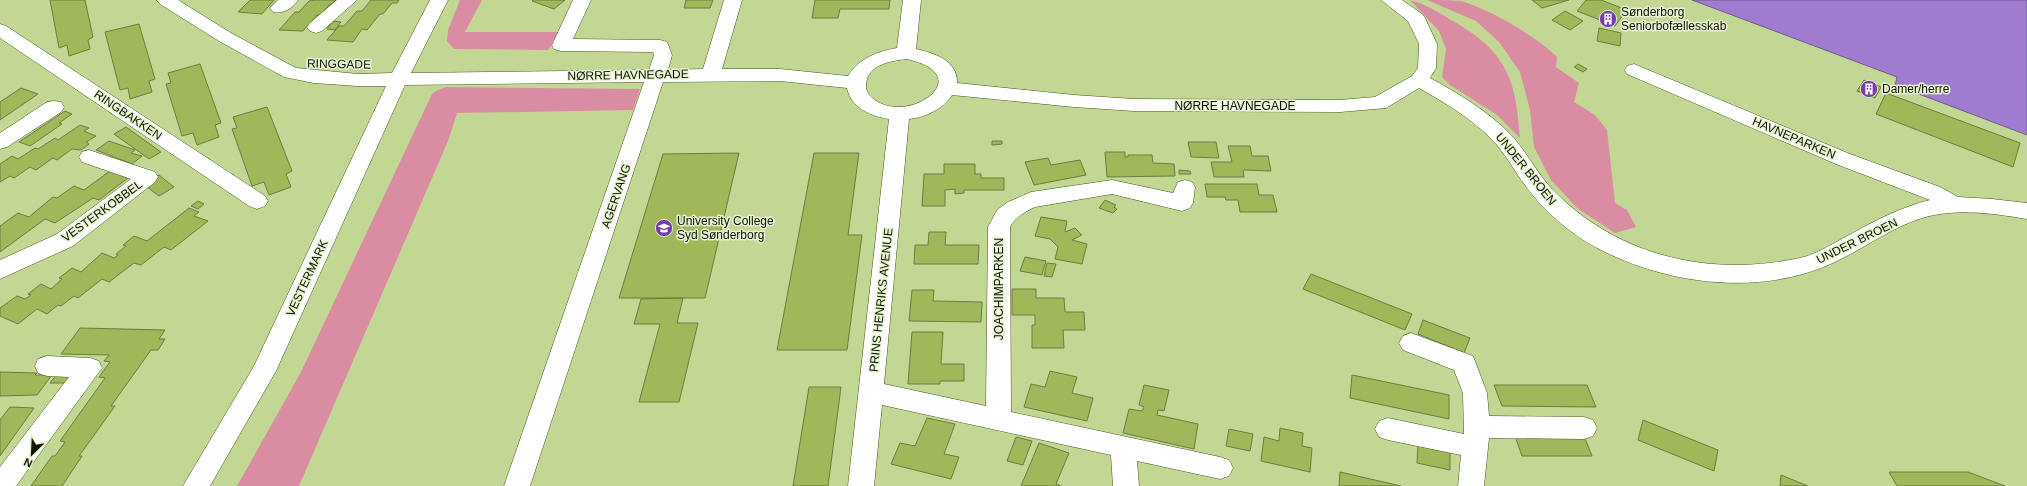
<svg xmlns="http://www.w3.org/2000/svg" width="2027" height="486" viewBox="0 0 2027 486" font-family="Arial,sans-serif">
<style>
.green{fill:#da8da2}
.water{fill:#9f7ccf;stroke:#735c91}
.building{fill:#9eb85a;stroke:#6c7d3e}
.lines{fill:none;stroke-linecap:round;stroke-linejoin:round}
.minor-casing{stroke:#485817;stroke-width:1}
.minor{fill:#fff;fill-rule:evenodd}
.labels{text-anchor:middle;stroke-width:3;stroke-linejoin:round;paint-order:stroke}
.poi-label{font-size:12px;fill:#0d1300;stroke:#e8f3d2;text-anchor:start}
.street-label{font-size:12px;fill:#0d1300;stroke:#e8f3d2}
</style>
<rect width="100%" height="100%" fill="#c2d794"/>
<path class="green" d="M460,0H482L465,32H559L548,50L454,49L447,41L448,30Z
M1410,0C1425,4 1440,13 1453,21C1507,52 1516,79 1520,138L1497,115L1450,85L1442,77L1446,49L1439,31Z
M1427,0C1437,0 1451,0 1461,1C1489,9 1536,36 1557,57L1556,67L1579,83L1574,102L1595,115L1607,130L1615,203L1627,210L1636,227L1615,233L1577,208L1551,180L1534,147L1530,110L1520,72L1499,42L1476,21Z
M446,87L640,89L633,110L457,113L448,141L299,486H237L301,372L432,94L438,90Z"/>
<path class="water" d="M1692,0H2027V135L1895,85L1897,77Z"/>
<path class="building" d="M50,0H85L93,37L88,40L90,49L69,56L67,45L59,48Z
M250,0H274L262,14L238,12Z
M315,0H339L334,5L330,4L320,16L317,15L303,31L279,30L295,12H299L309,1Z
M371,0H399L397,3H392L383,14H380L367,30L362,29L353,42L327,40L339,26H344L357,11H362Z
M565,0L554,9L532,1L533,0Z
M686,0H713L710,8H684Z
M815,0H890L889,9H840L838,18H812Z
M1532,0H1569L1542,8Z
M1586,0H1601L1627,10L1615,26L1577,11Z
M1565,11L1583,21L1570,30L1552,20Z
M333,21L341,22L335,30L327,29Z
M139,24L155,79L149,81L152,92L130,99L128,88L120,90L105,32Z
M1599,28L1621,33L1620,46L1597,41Z
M200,64L221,123L215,125L219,137L197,145L193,133L182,136L166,84L171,83L168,73Z
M1578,64L1587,69L1583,72L1574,67Z
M1864,80L1881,87L1875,98L1857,91Z
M21,88L38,94L0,120V102Z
M1886,93L2020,143L2013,167L1876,114Z
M267,107L292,171L286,174L291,187L269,195L264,182L252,186L232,129L237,128L233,117Z
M65,111L72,114L59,123L62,124L30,146L19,142Z
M80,125L89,128L84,131L96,136L86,142L89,144L81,150L72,149L57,160L53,158L36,170L30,167L14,178L10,176L0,182V164L12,156L18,159L35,148L38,149L55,138L58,140Z
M126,127L161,152L149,159L114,134Z
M109,141L135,150L131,153L142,156L132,164L96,150Z
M992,141H1002V144L992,145Z
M1188,142H1216L1219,158L1191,157Z
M1228,146H1250L1252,156H1268L1271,171L1243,170L1244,177H1214L1211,162H1232Z
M1105,152H1125V157H1128V155H1152L1153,163L1174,164L1175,176L1107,177Z
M739,153L705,298H619L663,154Z
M814,153H859L848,235H862L847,350H777Z
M1048,158L1051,165L1080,160L1086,175L1034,185L1025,162Z
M944,164H975V174H981V178H1004V190H964V193L955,194V189L945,190V206H922L924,174H944Z
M1179,170L1190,171L1191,174H1179Z
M110,171L128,178L99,200L93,198L55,223L45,219L0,252V226L18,213L29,217L53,197L57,198L74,186L84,190Z
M159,175L174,187L159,196L143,184Z
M1205,184H1257L1259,195H1273L1277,212H1240L1238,200H1226L1225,197H1207Z
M1105,200L1116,205L1114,207L1117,209L1113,213L1099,208Z
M198,201L204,204L198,209L191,206Z
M189,208L199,212L194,216L208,221L171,250L164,247L141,265L134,263L109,282L102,279L78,298L74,296L61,306L58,305L47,314L37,309L18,324L0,316V308L17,296L25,299L31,295L28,294L41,284L51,289L62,279L59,278L72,268L81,272L102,253L114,258L118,255L116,254L126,246L123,245L134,236L147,241Z
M1041,217L1067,221L1065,232L1075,228L1082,235L1072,240L1087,244L1082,264L1055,259L1058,247L1050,239L1035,236Z
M929,232H946L945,245H979L978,264H914L915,245H928Z
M1025,257L1046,261L1042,275L1020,271Z
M1047,263L1056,264L1052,277L1044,276Z
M1311,274L1412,314L1405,330L1303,289Z
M1012,289H1036V298H1064L1065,312H1084L1085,330H1063L1064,348H1032V325H1035V315H1012Z
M912,290H934L933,301L982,302L981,322L909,321Z
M683,298L677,323H698L679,402H639L660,324H634L641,299Z
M1423,320L1470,338L1464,353L1418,334Z
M80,328L165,330L159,339H165L158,350H151L111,406H115L79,456H82L62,486H31L52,456H55L65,442L60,441L105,378L99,377L110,362L104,361L109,355L61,354Z
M912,332H943L941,364H964V381H940V384H908Z
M1050,371L1077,377L1072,393L1093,398L1087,421L1024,407L1031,384L1045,387Z
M0,372L37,373L35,375H52L37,395L0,396Z
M57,374L72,375L66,383H50Z
M1352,375L1449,395V419L1350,398Z
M1144,385L1169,390L1164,411L1158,410L1157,415L1198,424L1194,449L1123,433L1129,409L1142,411L1144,407L1139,405Z
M1494,385H1587L1596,407L1502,406Z
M809,387H841L828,486H793Z
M10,407L34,408L0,456V420Z
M927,418L955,424L944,454L959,457L951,479L891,464L900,443L915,446Z
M1643,420L1718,450L1714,471L1638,440Z
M1280,428L1303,433L1302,446L1312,448L1310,472L1261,461L1264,437L1279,441Z
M1229,429L1253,434L1250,451L1226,446Z
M1515,436H1584L1592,456H1522Z
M1016,437L1032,441L1023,465L1007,461Z
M1039,443L1069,453L1056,484L1061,486H1021Z
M1418,444L1450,451V470L1417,463Z
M1340,472L1401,486H1339Z
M1889,472H1968L2005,486H1897Z
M1781,475L1808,486H1780Z"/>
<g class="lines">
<defs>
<path id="minor" d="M157,0H178L231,33L296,68L358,74L392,73L430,0H448L411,73L649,70L654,55L653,52L561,51L554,49L552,45L573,0H591L573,39L660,40L667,42L672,55L668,70L703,69L724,0H742L722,69H780L848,76C860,58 876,52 897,48L903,0H921L916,49C933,53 958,60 957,83L1074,95L1134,99L1340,100L1375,97L1412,76L1418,68L1419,44L1408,21L1381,0H1402L1422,14L1425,18L1437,44L1436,68L1430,78C1459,94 1488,111 1511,135C1527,152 1537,174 1553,190C1619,258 1714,278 1804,257C1821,252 1837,241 1853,233C1878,219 1902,207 1930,200L1836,164L1627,74L1625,70L1627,66L1634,64L1850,154L1940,187L1958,197L1992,199L2027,203V219C1997,214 1964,209 1934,215C1899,222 1868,246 1837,261C1765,296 1675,286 1605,252C1574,237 1545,213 1525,185C1515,172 1508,158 1497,145C1476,121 1447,104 1419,88L1386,108L1340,112L1134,111L1074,107L952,95C943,109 926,117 909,119L884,384L986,406L988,227L997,210L1008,202L1031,192L1112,180L1173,193L1178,182L1185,180L1192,182L1195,187L1193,203L1190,208L1182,211L1112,194L1035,207C1025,212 1015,217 1010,227L1011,412L1220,457L1229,460L1233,468L1229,476L1220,479L1137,461L1139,486H1113L1111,455L882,405L874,486H848L889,119C871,116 851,108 847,88L780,81L663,82L530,486H504L644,82L405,85L276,371L210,486H183L254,366L386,86H358L314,83L284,77L219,41L160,4ZM906,59C977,74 915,121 880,103C873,100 865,93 866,85C867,65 890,61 906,59Z
M278,0H298C292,9 283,14 273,12L270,8Z
M337,0H357L322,31L316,33L310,31L307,27L310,23Z
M0,24L6,26L265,196L268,201L265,206L257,209L249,206L0,38Z
M54,101L61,102L64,107L61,112L7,147L0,149V133L47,102Z
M89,150L155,172L158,177L155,182L73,246L0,279V260L57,234L131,179L82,162L79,157L82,152Z
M1411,333L1473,356L1487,393L1489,416L1584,417L1593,420L1597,428L1593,436L1584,439L1489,438L1484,486H1458L1461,455L1388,440L1379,437L1375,429L1379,421L1388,418L1464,434L1463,393L1454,370L1403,350L1399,343L1403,336Z
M47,356L90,358L99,361L102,368L16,486H0V467L69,377L47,376L38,373L35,366L38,359Z"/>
</defs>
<use href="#minor" class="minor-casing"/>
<use href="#minor" class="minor"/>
</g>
<defs>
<symbol id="building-disc" viewBox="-11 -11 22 22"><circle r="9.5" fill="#763db4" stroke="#e8f3d2"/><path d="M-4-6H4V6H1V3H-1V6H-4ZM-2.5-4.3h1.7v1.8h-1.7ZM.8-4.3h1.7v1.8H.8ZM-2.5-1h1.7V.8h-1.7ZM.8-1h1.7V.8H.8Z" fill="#fff"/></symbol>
<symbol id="school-disc" viewBox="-11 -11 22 22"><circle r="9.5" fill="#763db4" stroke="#e8f3d2"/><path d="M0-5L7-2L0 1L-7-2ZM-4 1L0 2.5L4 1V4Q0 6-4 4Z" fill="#fff"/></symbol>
</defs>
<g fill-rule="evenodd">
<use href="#building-disc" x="1598" y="9" width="20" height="20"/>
<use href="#building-disc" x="1859" y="79" width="20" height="20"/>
<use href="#school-disc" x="654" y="218" width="20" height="20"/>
</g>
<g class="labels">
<g class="poi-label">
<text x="1621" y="16">Sønderborg<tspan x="1621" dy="14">Seniorbofællesskab</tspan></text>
<text x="1882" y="93">Damer/herre</text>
<text x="677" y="225">University College<tspan x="677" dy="14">Syd Sønderborg</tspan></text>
</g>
<g class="street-label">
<text transform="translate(339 64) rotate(1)" y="4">RINGGADE</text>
<text transform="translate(628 75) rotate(-1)" y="4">NØRRE HAVNEGADE</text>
<text x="1235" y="110">NØRRE HAVNEGADE</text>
<text transform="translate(128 115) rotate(34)" y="4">RINGBAKKEN</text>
<text transform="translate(1794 138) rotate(23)" y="4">HAVNEPARKEN</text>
<text transform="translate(1526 169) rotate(51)" y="4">UNDER BROEN</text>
<text transform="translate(616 196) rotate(-71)" y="4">AGERVANG</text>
<text transform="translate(102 211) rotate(-36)" y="4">VESTERKOBBEL</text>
<text transform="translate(1857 241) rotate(-26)" y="4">UNDER BROEN</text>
<text transform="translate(307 278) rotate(-65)" y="4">VESTERMARK</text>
<text transform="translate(999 289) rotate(-90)" y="4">JOACHIMPARKEN</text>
<text transform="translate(881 300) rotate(-84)" y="4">PRINS HENRIKS AVENUE</text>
</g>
</g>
<g transform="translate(32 454) rotate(204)" stroke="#e8f3d2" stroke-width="3" paint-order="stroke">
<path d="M0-3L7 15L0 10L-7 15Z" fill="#0d1300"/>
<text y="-6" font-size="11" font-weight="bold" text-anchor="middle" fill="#0d1300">N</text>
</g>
</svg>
